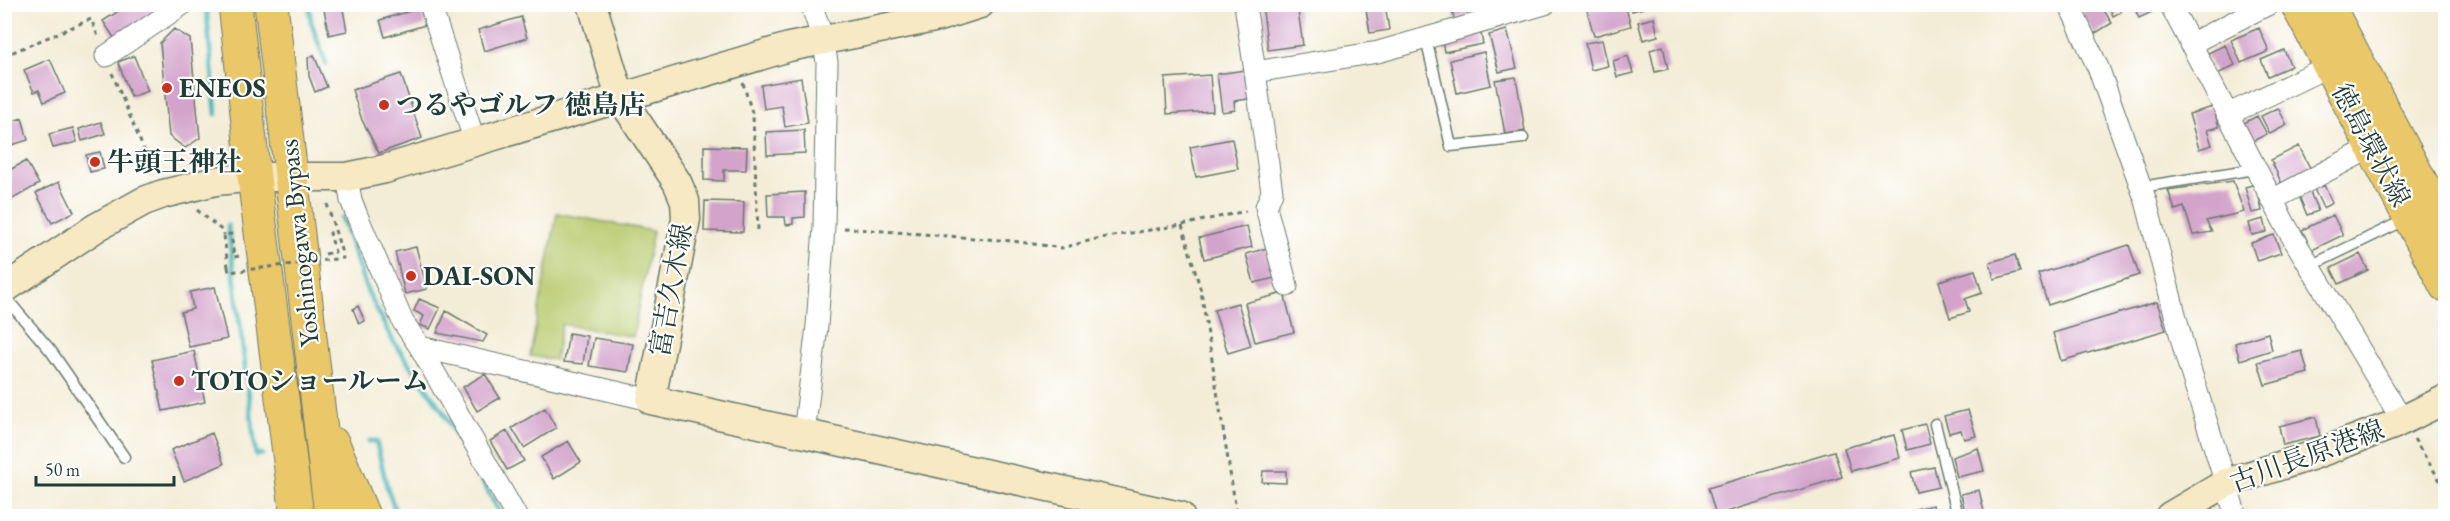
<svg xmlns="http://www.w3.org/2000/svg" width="2450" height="521" viewBox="0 0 2450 521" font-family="'EB Garamond','Noto Serif JP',serif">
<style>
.green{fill:#b7c96c;stroke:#6b8350;stroke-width:1.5}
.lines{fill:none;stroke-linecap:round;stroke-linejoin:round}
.stream{stroke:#44b4ba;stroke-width:5}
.building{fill:#d3a3cb}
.lane-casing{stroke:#697a6d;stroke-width:13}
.street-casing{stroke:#697a6d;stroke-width:23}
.secondary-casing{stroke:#697a6d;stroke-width:31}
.primary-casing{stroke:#697a6d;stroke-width:35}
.highway-casing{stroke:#697a6d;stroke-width:35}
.path{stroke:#697a6d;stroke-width:3;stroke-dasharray:4.5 4.5;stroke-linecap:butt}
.lane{stroke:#fff;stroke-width:10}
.street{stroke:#fff;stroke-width:21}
.secondary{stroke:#f7e9c3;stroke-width:28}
.primary{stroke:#eac769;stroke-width:33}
.highway{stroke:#eac769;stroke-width:33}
.path-bridge{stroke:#697a6d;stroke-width:3;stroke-dasharray:4.5 4.5;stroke-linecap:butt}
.poi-dot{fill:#c8321e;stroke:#fff;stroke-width:2}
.labels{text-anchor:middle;stroke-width:4.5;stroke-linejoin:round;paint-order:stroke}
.poi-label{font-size:27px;font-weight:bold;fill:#1f3d34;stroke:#fff;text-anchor:start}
.street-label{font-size:27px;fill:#1f3d34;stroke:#fff}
</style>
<rect width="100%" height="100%" fill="#fff"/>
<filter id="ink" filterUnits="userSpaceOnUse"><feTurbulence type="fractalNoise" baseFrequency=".0167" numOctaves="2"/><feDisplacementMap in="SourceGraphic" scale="12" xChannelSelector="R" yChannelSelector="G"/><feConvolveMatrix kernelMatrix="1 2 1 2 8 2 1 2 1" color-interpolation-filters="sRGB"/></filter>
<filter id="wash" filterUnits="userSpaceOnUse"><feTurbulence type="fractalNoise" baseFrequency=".008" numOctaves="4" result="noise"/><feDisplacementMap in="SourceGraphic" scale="24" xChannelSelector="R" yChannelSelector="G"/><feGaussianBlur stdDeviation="1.35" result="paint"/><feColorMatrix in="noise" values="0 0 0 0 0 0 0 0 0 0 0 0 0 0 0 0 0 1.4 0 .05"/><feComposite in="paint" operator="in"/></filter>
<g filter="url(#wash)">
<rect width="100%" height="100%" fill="#f3ecd6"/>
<path class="green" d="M557,213L653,231L633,337L562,324L555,360L530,356Z"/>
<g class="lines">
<path class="stream" d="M206,4L216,114
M309,4L311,22L326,64
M342,218L367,290L393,341L442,410L502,516
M228,226L256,455L262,454
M369,441H376L387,487L397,516"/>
</g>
<g id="blocks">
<path class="building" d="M323,4H342L347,31L329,35Z
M1262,4H1297L1303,45L1268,50Z
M1365,4H1385L1389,30L1370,33Z
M1451,4H1473L1476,13L1454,19Z
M1604,4H1625L1631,26L1594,36L1587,10Z
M1630,4H1652V6L1632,11Z
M2094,4H2100L2112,23L2094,34L2081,12Z
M2108,4H2118L2121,12L2113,16Z
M2133,4H2150L2154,11L2139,18Z
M128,5H171L116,41L103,21Z
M420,8L425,25L385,37L380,20Z
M521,17L527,38L484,51L478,30Z
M1654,18L1658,36L1643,40L1638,22Z
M2259,28L2269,51L2241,63L2231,40Z
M174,29L190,39L200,138L185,148L169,136L160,43Z
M1507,30L1517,68L1499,72L1489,35Z
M1481,33L1483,44L1444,52L1442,40Z
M1602,40L1608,66L1591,70L1585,43Z
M2225,45L2235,65L2216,75L2206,54Z
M1663,46L1668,69L1655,72L1650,50Z
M2284,50L2291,66L2268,76L2261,60Z
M1484,52L1491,85L1457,93L1450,60Z
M314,55L327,87L315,92L309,76L308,58Z
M134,56L148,91L131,97L118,62Z
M1628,56L1633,73L1617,77L1613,61Z
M50,59L65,93L44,102L39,90L34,92L24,70Z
M1245,70L1248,99L1234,101L1235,110L1222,112L1217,74Z
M401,74L422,138L379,153L362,120L352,90Z
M1210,75L1213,111L1167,114L1165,78Z
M1516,77L1525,131L1505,134L1495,80Z
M801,78L808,123L785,127L782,106L764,109L761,85Z
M2213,107L2219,127L2207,130L2212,145L2199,149L2189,114Z
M2278,108L2287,125L2270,134L2261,116Z
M2257,116L2267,134L2251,142L2242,124Z
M22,118L28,140L5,147V124Z
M101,122L105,134L82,141L79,129Z
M73,128L77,142L53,148L49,134Z
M804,130L805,153L767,155L766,132Z
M1232,139L1238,169L1196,177L1190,147Z
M704,146L747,147L746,170H724V181L704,180Z
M2299,146L2311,170L2282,184L2271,160Z
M100,152L104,169L90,172L86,155Z
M26,161L39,184L4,204V173Z
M2233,181L2244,212L2206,221L2212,232L2193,235L2184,207L2175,210L2168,190Z
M59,182L74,212L52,223L36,193Z
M2256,184L2262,211L2252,213L2245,187Z
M2324,185L2332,203L2323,208L2314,189Z
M805,192V217L793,218V224L786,225L785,217H768L767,194Z
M2310,192L2318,211L2307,215L2299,196Z
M705,201L744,202L743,232L704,231Z
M2333,215L2343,235L2312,250L2302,230Z
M2264,219L2267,232L2252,235L2249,223Z
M1247,226L1252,247L1204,259L1199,238Z
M2274,235L2281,253L2257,261L2251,243Z
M2129,245L2139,275L2048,305L2038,274Z
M416,247L427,289L405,294L395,252Z
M1267,248L1275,278L1254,283L1246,254Z
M2360,254L2368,270L2339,284L2331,268Z
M2015,255L2020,272L1994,279L1990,262Z
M1975,270L1982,293L1965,299L1969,312L1950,318L1939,281Z
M215,287L227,339L189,347L181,312L193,309L190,292Z
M1284,293L1294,332L1255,342L1245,303Z
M419,299L440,308L430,329L420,325L424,316L414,311Z
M2157,302L2166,330L2061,361L2053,333Z
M1238,303L1251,346L1228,353L1214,310Z
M358,306L365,321L359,324L353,309Z
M446,311L487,335L483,342L437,333Z
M569,333L587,336L583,364L564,362Z
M2268,333L2272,350L2240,360L2235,343Z
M594,338L633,344L628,372L589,366Z
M194,351L205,402L163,411L152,360Z
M2302,351L2308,373L2265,385L2258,362Z
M485,374L500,398L477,411L463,387Z
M545,408L556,428L524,448L512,428Z
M1968,410L1976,436L1964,439L1961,430L1949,433L1944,416Z
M2316,417L2320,436L2283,445L2279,426Z
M1925,424L1930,444L1907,450L1902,430Z
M507,431L524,461L507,470L490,441Z
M212,433L224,464L184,481L171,450Z
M1894,435L1900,458L1851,471L1844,448Z
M568,441L581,462L554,479L541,457Z
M1978,448L1984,471L1957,477L1952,457Z
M1834,451L1842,477L1716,515L1708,488Z
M1934,467L1939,487L1916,492L1911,472Z
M1263,471H1286V483L1262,482Z
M1979,490L1985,516H1966L1961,494Z
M1933,505L1935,516H1918L1916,509Z
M1061,512L1062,516H1045L1044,515Z"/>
</g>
</g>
<g filter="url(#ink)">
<use href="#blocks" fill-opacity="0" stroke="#697a6d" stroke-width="1.5"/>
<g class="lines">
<defs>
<path id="lane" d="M1426,39L1451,146L1523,138
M2141,187L2255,169
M2310,266L2407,219
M4,296L51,351L124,457
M1935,424L1958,516"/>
<path id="street" d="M430,4L475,142
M1245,4L1255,72L1378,52L1545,4
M2069,4L2099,70L2146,201L2185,353L2236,516
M2170,4L2287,228L2402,420
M2190,44L2269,4
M106,56L183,4
M1255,72L1272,192L1266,207L1287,286
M2227,115L2329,66
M347,177L351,200L358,218L403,322L420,347L516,516
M2272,200L2372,147
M420,347L651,400
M804,434L817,326L824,227L827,62L823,39L811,4"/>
<path id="secondary" d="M592,4L620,97L677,182L685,201L686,219L651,400L1180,516
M4,289L97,227L144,201L163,194L216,181L254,177H347L385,169L789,47L939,17L980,4
M2170,516L2226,483L2311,456L2393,425L2446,399"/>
<path id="primary" d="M2297,4L2446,286
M2327,4L2446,230"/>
<path id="highway" d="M235,4L254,177L297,516
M271,4L331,516
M333,444L363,516"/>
</defs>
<use href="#lane" class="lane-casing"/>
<use href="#street" class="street-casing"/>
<use href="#secondary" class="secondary-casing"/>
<use href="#primary" class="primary-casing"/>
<use href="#highway" class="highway-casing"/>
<path class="path" d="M4,56L91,19L99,39
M112,73L153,172
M743,83L753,116L758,230
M327,204L342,253
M197,210L224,232V235
M1182,225L1201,291L1237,516
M844,228L1012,241L1062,248L1100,238L1182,225L1246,211
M4,249L9,258
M325,254L335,252L330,233L336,231
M228,267L224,235L231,234L234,257L239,256
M2414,439L2446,490"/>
<use href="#lane" class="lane"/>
<use href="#street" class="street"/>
<use href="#secondary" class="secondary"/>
<use href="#primary" class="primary"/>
<use href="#highway" class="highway"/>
<path class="path-bridge" d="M228,267L229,272L343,258L342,253"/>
</g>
</g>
<g class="poi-dot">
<circle cx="167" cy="88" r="6"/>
<circle cx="384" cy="105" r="6"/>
<circle cx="95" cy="162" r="6"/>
<circle cx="411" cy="276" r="6"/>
<circle cx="179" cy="381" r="6"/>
</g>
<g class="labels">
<g class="poi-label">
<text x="179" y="97">ENEOS</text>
<text x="396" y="114">つるやゴルフ 徳島店</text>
<text x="107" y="171">牛頭王神社</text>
<text x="423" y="285">DAI-SON</text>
<text x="191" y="390">TOTOショールーム</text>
</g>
<g class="street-label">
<text transform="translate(2371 145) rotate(62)" y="9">徳島環状線</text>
<text transform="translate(299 243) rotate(-96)" y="9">Yoshinogawa Bypass</text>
<text transform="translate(671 290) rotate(-80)" y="9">富吉久木線</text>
<text transform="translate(2307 456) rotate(-20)" y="9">古川長原港線</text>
</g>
</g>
<rect width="2450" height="521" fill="none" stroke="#fff" stroke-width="24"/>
<path d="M36 476v9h138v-9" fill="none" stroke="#1f3d34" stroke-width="3"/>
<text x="45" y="476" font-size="18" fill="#1f3d34" stroke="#ffffff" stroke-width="4.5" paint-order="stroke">50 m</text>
</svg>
